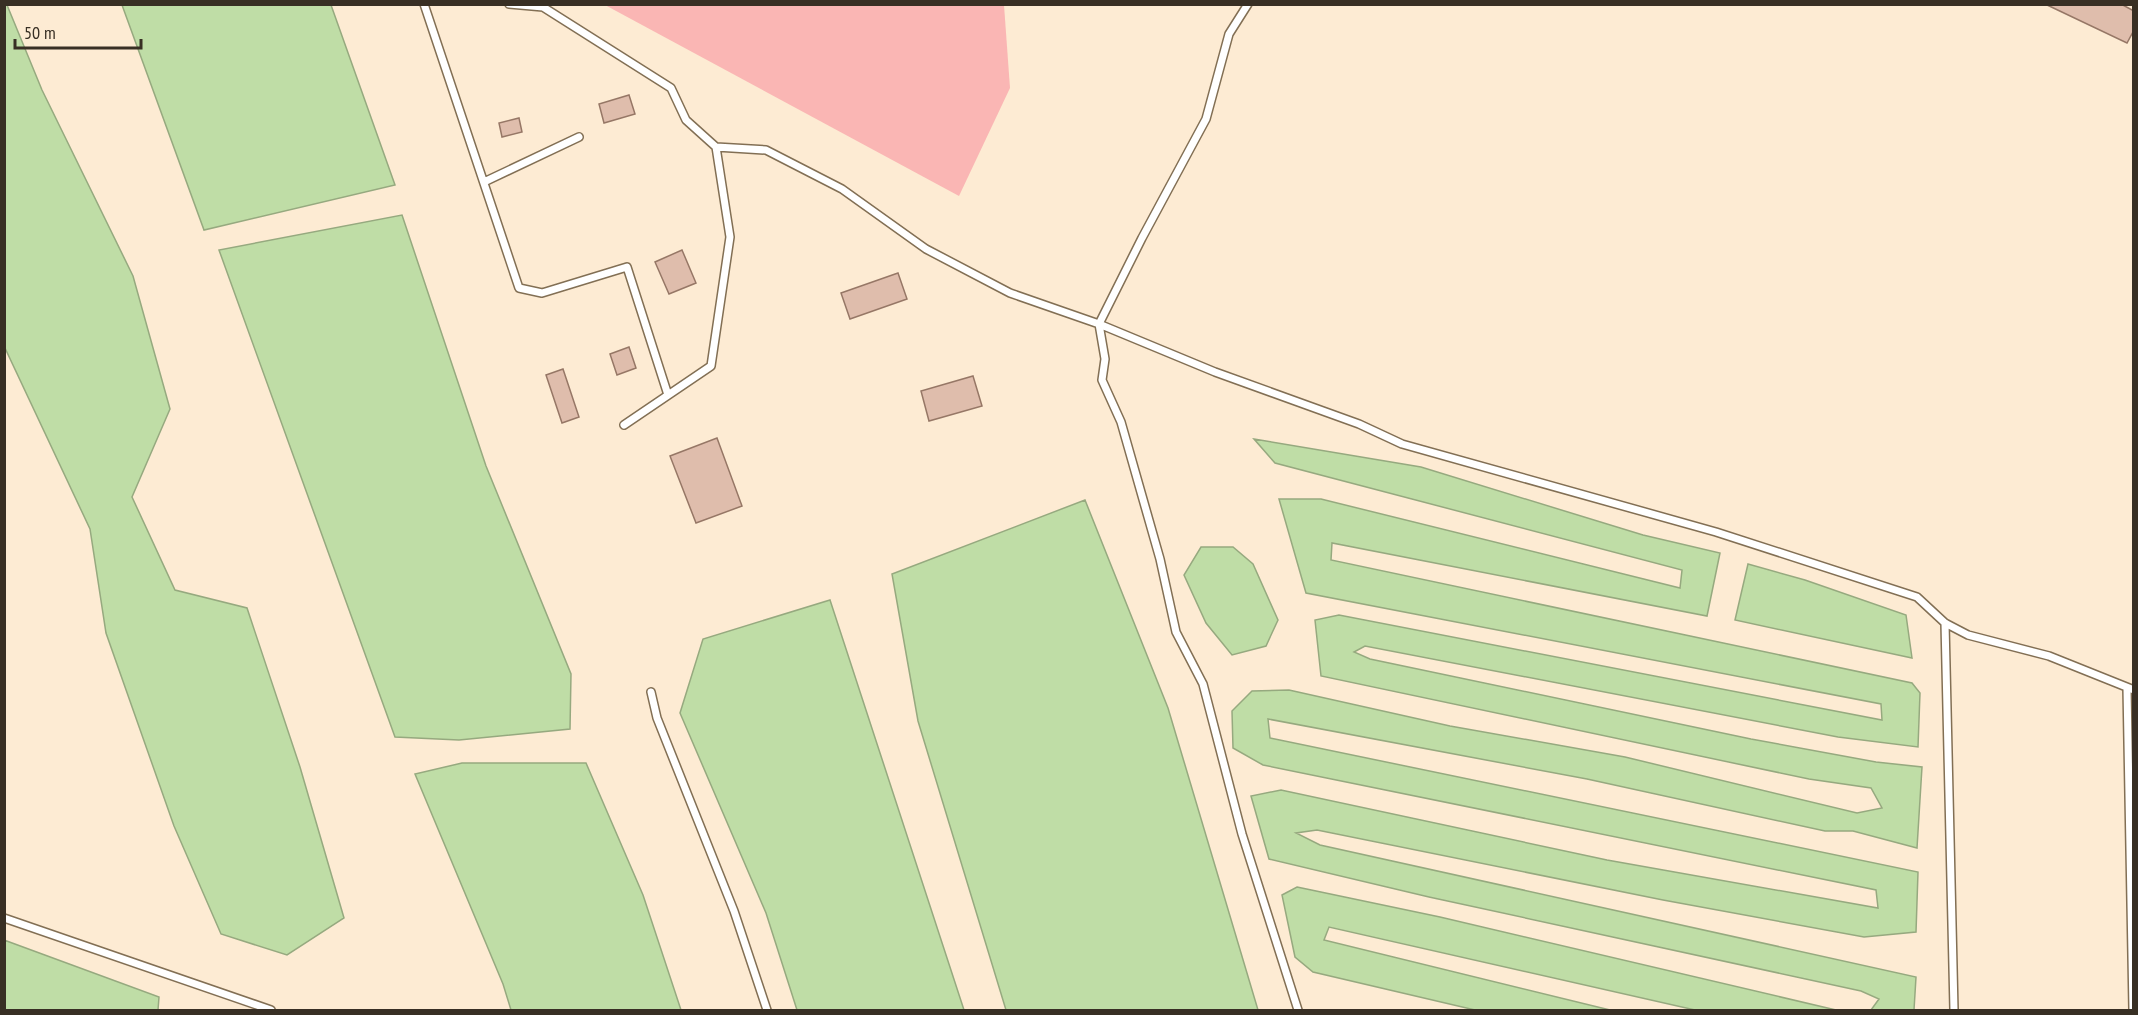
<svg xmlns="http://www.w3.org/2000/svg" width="2138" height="1015" viewBox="0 0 2138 1015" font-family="'PT Sans Narrow',sans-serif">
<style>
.green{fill:#fab6b4}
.water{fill:#bfdda6;stroke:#96a97f;stroke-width:1.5}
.building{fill:#dfbdac;stroke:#967766;stroke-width:1.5}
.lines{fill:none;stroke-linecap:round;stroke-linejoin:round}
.lane-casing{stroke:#826f54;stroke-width:10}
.lane{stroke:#fff;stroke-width:7}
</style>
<rect width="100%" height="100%" fill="#fdebd3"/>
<path class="green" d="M605,5H1004L1010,88L959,196Z"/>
<path class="water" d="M4,5H7L42,90L133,276L170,409L132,497L175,590L247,608L300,767L344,918L287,955L221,934L174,826L106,633L90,529L5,348Z
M122,5H331L395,185L204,230Z
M402,215L486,466L571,674L570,729L459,740L395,737L219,250Z
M1254,439L1421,467L1643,535L1720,553L1707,616L1332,543L1331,560L1912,683L1920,693L1918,747L1838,737L1365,646L1354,652L1370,659L1751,739L1876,762L1922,767L1917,848L1853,831H1825L1587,779L1268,719L1270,738L1918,872L1916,932L1864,937L1663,900L1317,830L1296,833L1320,845L1916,977L1914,1010H1871L1879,999L1861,991L1429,897L1269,859L1251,796L1281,790L1607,860L1878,908L1876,890L1263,765L1233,748L1232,711L1252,691L1289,690L1450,726L1625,757L1857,813L1882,808L1871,788L1809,779L1321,676L1315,620L1339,615L1882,720L1881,704L1306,593L1279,499H1321L1680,588L1682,570L1275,463Z
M1085,500L1168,708L1258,1010H1006L918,721L892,574Z
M1201,547H1233L1253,564L1278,620L1266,646L1232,655L1206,623L1184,575Z
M1748,564L1805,580L1906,615L1912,658L1735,620Z
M830,600L964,1010H797L766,913L680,713L703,639Z
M462,763H586L643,895L681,1010H511L503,984L415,774Z
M1297,887L1440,917L1836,1010H1695L1329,927L1324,940L1610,1010H1475L1313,972L1295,957L1282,895Z
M4,940L159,997L158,1010H5Z"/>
<path class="building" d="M2045,4H2121L2134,11V30L2127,43Z
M629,95L635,114L604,123L599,104Z
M519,118L522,132L502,137L499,123Z
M682,250L696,283L669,294L655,262Z
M898,273L907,299L850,319L841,293Z
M629,347L636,368L617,375L610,354Z
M563,369L579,417L562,423L546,375Z
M973,376L982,406L929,421L921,391Z
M717,438L742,506L696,523L670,456Z"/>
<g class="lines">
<defs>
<path id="lane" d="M424,4L519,288L542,293L627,267L668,395
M509,4L543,7L671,88L686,120L716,147
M1248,4L1229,34L1206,119L1142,238L1099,324L1105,359L1102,380L1121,422L1160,559L1176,632L1203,684L1242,834L1298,1010
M484,182L579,137
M624,425L711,366L730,237L716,147L766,150L842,189L926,249L1010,293L1099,324L1215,372L1359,424L1402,444L1716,532L1917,597L1945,623L1968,635L2049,656L2134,690
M1945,623L1954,1010
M2127,688L2133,1010
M651,692L657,718L734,911L767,1010
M4,918L271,1010"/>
</defs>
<use href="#lane" class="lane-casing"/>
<use href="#lane" class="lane"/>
</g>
<rect width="2138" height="1015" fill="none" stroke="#382f24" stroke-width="12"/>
<path d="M15 39v9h126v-9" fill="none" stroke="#382f24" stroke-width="3"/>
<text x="24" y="39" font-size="18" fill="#382f24" stroke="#fdebd3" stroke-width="4.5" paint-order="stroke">50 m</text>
</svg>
